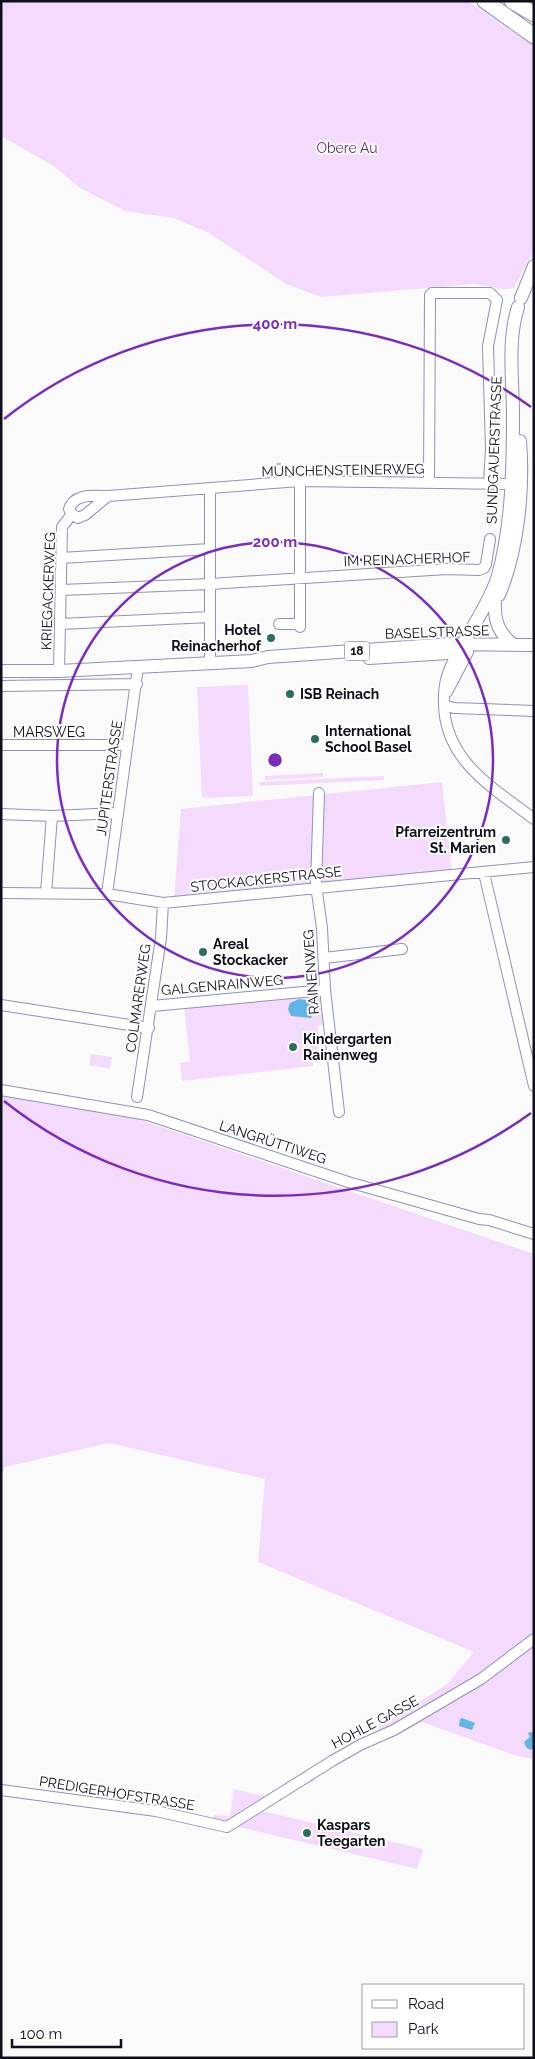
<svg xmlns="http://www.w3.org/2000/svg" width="535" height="2059" viewBox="0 0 535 2059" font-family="Raleway,sans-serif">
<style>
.green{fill:#f4dafd}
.water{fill:#61b4e6}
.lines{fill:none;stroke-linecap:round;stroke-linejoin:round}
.minor-casing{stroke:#8d93b4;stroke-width:12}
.major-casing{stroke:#8d93b4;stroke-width:14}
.highway-casing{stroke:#8d93b4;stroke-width:17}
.minor{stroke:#fff;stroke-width:10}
.major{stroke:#fff;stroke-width:12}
.highway{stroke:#fff;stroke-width:15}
.ring{fill:none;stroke:#7b2cbf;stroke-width:2.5}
.poi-dot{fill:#2b6e60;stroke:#fff;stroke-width:2}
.labels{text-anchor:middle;stroke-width:4;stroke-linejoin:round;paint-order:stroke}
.shield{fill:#fff;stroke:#56575f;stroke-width:1}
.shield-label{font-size:12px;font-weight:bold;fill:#0d0f1b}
.park-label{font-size:14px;fill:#652979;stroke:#fff}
.street-label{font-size:14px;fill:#0d0f1b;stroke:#fff}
.poi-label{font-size:14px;font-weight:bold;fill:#0d0f1b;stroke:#fff;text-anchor:start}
.centre{fill:#7b2cbf;stroke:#fff;stroke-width:2.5}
.ring-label{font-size:15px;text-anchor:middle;font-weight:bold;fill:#7b2cbf;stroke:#fff;stroke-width:4;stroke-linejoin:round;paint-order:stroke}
</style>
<rect width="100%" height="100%" fill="#fafafa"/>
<path class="green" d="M1,1H468L534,46V251L514,288C501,291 488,286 475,284L321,297L286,284L209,233L173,218L125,211L80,188L55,167L1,136Z
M248,685L253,796L202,798L197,687Z
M323,773V777L265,780V776Z
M384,776V780L260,786L259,782Z
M442,782L452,873L174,899L181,809Z
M319,991L323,1025L318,1026L319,1046L313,1059V1066L182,1081L180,1063L190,1061L184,1005Z
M91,1054L112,1057L110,1069L89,1065Z
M1,1095L132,1117L534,1254V1759L517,1756L422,1722L392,1738L378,1741L379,1727L446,1685L474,1652L258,1562L265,1479L109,1443L5,1467L1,1477Z
M234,1789L264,1796L263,1811L423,1849L417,1869L213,1821L214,1815L230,1816Z"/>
<path class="water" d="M299,999L312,1001L313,1014L311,1018L291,1016L288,1009L290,1003Z
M462,1718L475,1723L472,1730L459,1726L460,1719Z
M531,1732L534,1733V1748L530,1750L526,1747L524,1742L530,1737L528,1733Z"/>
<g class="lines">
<defs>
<path id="minor" d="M429,482L430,295L432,293H490L497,300L488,346L491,449L489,484
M210,489V663
M108,496L85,515L78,518L72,514L69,509C74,493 94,496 108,496L300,481L519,484
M61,558L210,549
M61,590L210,584L447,569L479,570L484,568L486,564L490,539
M60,624L210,617
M279,624H300
M300,627V481
M458,652C448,670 443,683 444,703C444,760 493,788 534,819
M59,671L62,527L72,514
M1,686L137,684
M447,692L468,652
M444,705L454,708L534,711
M1,745H127
M319,793L316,885L322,928L325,990L339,1112
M1,814L52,816L118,813
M484,873L534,1086
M1,893L107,894L163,903L534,867
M46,893L52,816
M107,894L138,667
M324,958L402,949
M1,1005L149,1028
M152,1006L325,990
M1,1090L148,1115L348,1182L479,1219L489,1220L534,1234
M137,1097L161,938L163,903
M1,1790L156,1811L227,1827L332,1761L360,1745L394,1730L481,1679L534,1639"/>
<path id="major" d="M521,298L534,266
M499,595C518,550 524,490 520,441
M495,603C494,621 499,633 513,645
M458,652C471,629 488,605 497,579C512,528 513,469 513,416C513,380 507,342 518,307
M369,658L464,652
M1,671H59L252,661L268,657L450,644L534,645"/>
<path id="highway" d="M485,1L534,36
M512,1L534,14"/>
</defs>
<use href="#minor" class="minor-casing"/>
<use href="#major" class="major-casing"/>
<use href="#highway" class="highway-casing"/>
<use href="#minor" class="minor"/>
<use href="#major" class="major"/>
<use href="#highway" class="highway"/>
</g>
<g class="ring">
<circle cx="275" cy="760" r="218"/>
<path d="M531 1113A436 436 0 0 1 4 1101M4 419A436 436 0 0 1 531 407"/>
</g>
<g class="poi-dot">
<circle cx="271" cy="638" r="5"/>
<circle cx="290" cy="694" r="5"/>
<circle cx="315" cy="739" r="5"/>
<circle cx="506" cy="840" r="5"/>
<circle cx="203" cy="952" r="5"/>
<circle cx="293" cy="1047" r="5"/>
<circle cx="307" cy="1833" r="5"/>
</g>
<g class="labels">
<rect class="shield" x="344.5" y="641.5" width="25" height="19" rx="4"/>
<g class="shield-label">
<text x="357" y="655">18</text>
</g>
<g class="park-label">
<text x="347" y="153">Obere Au</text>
</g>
<g class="street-label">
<text transform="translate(494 450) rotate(-88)" y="5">SUNDGAUERSTRASSE</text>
<text transform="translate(343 470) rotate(-1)" y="5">MÜNCHENSTEINERWEG</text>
<text transform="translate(407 559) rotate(-2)" y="5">IM REINACHERHOF</text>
<text transform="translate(48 591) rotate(-88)" y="5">KRIEGACKERWEG</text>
<text transform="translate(437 632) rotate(-2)" y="5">BASELSTRASSE</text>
<text x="49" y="737">MARSWEG</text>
<text transform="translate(109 778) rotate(-82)" y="5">JUPITERSTRASSE</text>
<text transform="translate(266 879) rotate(-6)" y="5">STOCKACKERSTRASSE</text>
<text transform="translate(311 972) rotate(-94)" y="5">RAINENWEG</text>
<text transform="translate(222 985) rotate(-5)" y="5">GALGENRAINWEG</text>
<text transform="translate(138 998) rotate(-82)" y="5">COLMARERWEG</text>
<text transform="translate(273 1142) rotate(18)" y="5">LANGRÜTTIWEG</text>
<text transform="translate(375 1722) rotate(-28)" y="5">HOHLE GASSE</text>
<text transform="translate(117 1793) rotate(9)" y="5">PREDIGERHOFSTRASSE</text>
</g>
<g class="poi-label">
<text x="261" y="635" text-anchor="end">Hotel<tspan x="261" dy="16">Reinacherhof</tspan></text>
<text x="300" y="699">ISB Reinach</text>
<text x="325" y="736">International<tspan x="325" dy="16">School Basel</tspan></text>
<text x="496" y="837" text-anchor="end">Pfarreizentrum<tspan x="496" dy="16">St. Marien</tspan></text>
<text x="213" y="949">Areal<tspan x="213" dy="16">Stockacker</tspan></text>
<text x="303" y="1044">Kindergarten<tspan x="303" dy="16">Rainenweg</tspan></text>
<text x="317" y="1830">Kaspars<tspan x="317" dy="16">Teegarten</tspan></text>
</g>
</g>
<circle cx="275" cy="760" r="8" class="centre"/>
<g class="ring-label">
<text x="275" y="329">400 m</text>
<text x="275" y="547">200 m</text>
</g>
<rect width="535" height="2059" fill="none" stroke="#0d0f1b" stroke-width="5"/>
<rect x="362" y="1984" width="162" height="65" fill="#ffffff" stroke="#9e9fa4"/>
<rect x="372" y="2000" width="25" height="8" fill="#ffffff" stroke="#9e9fa4"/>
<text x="408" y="2009" font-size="15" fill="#0d0f1b">Road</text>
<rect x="372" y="2022" width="25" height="15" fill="#f4dafd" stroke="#9e9fa4"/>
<text x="408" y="2034" font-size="15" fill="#0d0f1b">Park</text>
<path d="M12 2039v8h109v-8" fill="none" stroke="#0d0f1b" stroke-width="2.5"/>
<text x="20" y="2039" font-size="15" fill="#0d0f1b" stroke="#ffffff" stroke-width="4" paint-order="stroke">100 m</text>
</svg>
